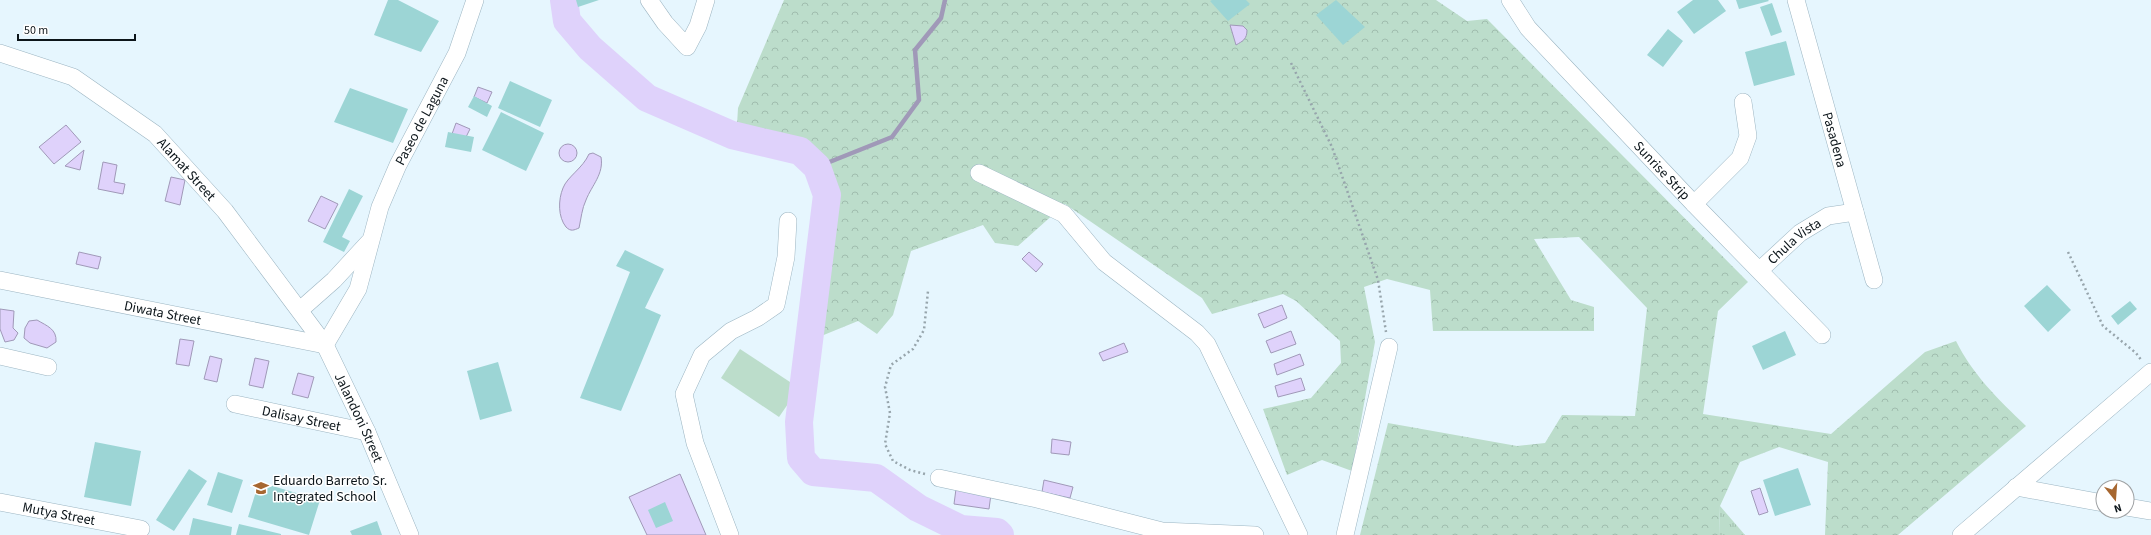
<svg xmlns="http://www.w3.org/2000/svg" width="2151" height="535" viewBox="0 0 2151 535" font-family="'Source Sans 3',sans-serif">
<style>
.grass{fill:url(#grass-tufts)}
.forest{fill:url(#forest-crowns)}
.park{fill:#bcddcb}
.water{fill:#dfd2fb;stroke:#a099b8}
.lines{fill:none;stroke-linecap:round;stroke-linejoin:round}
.stream{stroke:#a099b8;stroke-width:4.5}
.river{stroke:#dfd2fb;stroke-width:28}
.building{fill:#9cd5d5}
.minor-casing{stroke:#9cb5c2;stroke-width:18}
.path{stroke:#97a5ac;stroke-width:2.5;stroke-dasharray:2 3;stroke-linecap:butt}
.minor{stroke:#fff;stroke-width:17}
.labels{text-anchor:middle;stroke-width:3;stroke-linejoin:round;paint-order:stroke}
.street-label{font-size:14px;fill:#0c151a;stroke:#fff}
.poi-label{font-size:14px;fill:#0c151a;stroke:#fff;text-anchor:start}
</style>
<defs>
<pattern id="grass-tufts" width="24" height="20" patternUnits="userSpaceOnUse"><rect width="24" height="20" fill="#bcddcb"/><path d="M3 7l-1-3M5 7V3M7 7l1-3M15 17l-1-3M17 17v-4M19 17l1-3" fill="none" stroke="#a0bdae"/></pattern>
<pattern id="forest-crowns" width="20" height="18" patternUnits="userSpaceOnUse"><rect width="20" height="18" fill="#bcddcb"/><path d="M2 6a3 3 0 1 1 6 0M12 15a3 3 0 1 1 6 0" fill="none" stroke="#a0bdae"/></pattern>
</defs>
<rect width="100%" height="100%" fill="#e6f6fe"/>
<path class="grass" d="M1720,506L1745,535H1719Z"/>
<path class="forest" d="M784,0H1436L1467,21L1487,19L1748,282L1718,311L1703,414L1831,434L1925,352L1956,341C1972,374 1999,400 2026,426L1898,535H1825L1828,462L1779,447L1740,462L1720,506L1719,535H1360L1388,423L1517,446L1545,443L1562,415L1635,416L1647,308L1579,237L1534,239L1571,300L1594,307V331H1433L1430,290L1387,279L1364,287L1375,342L1352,471L1322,460L1287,475L1263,409L1311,398L1341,363L1340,341L1296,301L1283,294L1212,314L1202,298L1065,204L1018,246L995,243L983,225L911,251L893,315L877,334L858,321L809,341L827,195L817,167L799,150L737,125L738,108Z"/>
<path class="park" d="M740,349L799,388L779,417L721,378Z"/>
<path class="water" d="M1230,25L1243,26L1247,30C1247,39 1243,41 1236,45Z
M478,87L492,92L487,103L474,97Z
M456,123L470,129L465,139L452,134Z
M66,125L81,142L54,164L39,147Z
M559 153a9 9 0 1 1 18 0a9 9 0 1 1-18 0Z
M84,150L80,170L65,166Z
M593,153L601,157C604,174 592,185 586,200C582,208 581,219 579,228C574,230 571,232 566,227C558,217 558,200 563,188C567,177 583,168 589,154Z
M103,162L117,165L114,182L125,184L123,194L98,189Z
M171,177L185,180L180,205L165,201Z
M321,196L338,204L325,229L308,221Z
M79,252L101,257L98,269L76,264Z
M1029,252L1043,264L1036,272L1022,259Z
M1282,305L1287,318L1264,328L1258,314Z
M0,309L14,311L13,328L18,333L14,340L5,342L0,329Z
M37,320C47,326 57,329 56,342L47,348L30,343L24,338L25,328L29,321Z
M1291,331L1296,344L1271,353L1266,341Z
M180,339L194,341L189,366L176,364Z
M1124,343L1128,352L1103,361L1099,353Z
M1300,354L1304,365L1277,375L1274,364Z
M210,356L222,359L217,382L204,379Z
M255,358L269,361L263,388L249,385Z
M298,373L314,377L308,398L292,394Z
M1301,378L1305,390L1278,397L1275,386Z
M1052,439L1071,442L1069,455L1051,453Z
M680,474L706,535H647L629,497Z
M1044,480L1073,487L1070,498L1042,492Z
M1760,488L1768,512L1759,515L1751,491Z
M956,489L991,494L989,509L954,504Z"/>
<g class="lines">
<path class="stream" d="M817,167L892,137L919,100L915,50L941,18L945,0"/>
<path class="river" d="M564,0L567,21L590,48L647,98L732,135L800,151L817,167L827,195L799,422L801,458L813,472L876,478L918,508L961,529L997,532L1000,535"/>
</g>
<path class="building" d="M388,0H398L439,21L421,52L374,35Z
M576,0H599L578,7Z
M1212,0H1246L1250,4L1228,21L1210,1Z
M1336,0L1365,27L1343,45L1316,15Z
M1693,0H1718L1726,11L1694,34L1677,12Z
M1736,0H1768L1769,1L1739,9Z
M1772,3L1782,32L1771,36L1760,7Z
M1668,29L1683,41L1663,67L1647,55Z
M1786,41L1795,75L1754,86L1745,52Z
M510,81L552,100L540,127L498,108Z
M350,88L408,109L393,143L334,122Z
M474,96L492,106L487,117L468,107Z
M501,112L544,133L526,171L482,150Z
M448,132L474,137L471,152L445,147Z
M349,189L363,196L342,237L350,241L344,252L323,242Z
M625,250L664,269L645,308L661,315L621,411L580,398L630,272L616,266Z
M2047,285L2071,310L2048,332L2024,306Z
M2130,301L2137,309L2118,325L2111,316Z
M1785,331L1796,355L1763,370L1752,346Z
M498,362L512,411L480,420L467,371Z
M95,442L141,451L131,506L84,497Z
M1798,468L1811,505L1775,516L1763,480Z
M189,469L207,481L174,531L156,520Z
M218,472L243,480L232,513L207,505Z
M259,482L320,500L309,535L248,517Z
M665,502L673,521L656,528L648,510Z
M193,518L232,527L231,535H189Z
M377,521L382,535H352L350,531Z
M239,524L281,534V535H236Z"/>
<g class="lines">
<defs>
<g id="minor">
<path d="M649,0L665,23L687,47L698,26L706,0"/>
<path id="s1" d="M1510,0L1528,28L1694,204L1822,335"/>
<path id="s2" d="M1796,0L1874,280"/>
<path id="s3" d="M0,53L73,77L155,134L225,211L325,345L367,432L410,535"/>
<path d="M979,173L1064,214L1104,262L1197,333L1207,344L1299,535"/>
<path d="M1694,204L1740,158L1748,136L1743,102"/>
<path id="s4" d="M1760,270L1800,233L1828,216L1855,212"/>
<path id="s5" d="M0,280L325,345"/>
<path d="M300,310L334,280L369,242"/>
<path id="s6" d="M325,345L358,289L380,207L398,165L457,53L475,0"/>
<path d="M0,356L48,367"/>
<path id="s7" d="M235,404L367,432"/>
<path d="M939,478L1037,499L1162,531L1255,535"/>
<path d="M2016,487L2103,503"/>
<path id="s8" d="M0,502L141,529"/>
<path d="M2127,507L2151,511"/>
<path d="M730,535L695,443L684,394L702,355L731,331L757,318L776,305L786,257L788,221"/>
<path d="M1345,535L1389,347"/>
<path d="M1961,535L2151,372"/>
</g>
</defs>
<use href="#minor" class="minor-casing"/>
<path class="path" d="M1291,63L1332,147L1378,280L1386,332
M2068,252L2103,326L2136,353L2142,361
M925,474L910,470L893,461L885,444L890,413L885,387L891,365L913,349L924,330L928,291"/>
<use href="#minor" class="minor"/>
</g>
<defs>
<symbol id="school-bare" viewBox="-9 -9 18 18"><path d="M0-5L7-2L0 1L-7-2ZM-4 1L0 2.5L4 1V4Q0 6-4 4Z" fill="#a76730" stroke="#fff" stroke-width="2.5" paint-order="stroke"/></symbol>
</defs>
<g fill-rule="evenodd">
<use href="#school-bare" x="250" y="477" width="22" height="22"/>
</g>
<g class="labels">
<g class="street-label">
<text dy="5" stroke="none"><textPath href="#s6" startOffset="246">Paseo de Laguna</textPath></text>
<text dy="5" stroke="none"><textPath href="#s2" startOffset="145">Pasadena</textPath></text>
<text dy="5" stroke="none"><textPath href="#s3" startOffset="224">Alamat Street</textPath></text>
<text dy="5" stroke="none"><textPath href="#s1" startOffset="229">Sunrise Strip</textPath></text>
<text dy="5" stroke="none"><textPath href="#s4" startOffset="45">Chula Vista</textPath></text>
<text dy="5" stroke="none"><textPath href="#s5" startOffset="166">Diwata Street</textPath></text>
<text dy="5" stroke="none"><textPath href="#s3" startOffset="528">Jalandoni Street</textPath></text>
<text dy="5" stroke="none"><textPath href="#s7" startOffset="68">Dalisay Street</textPath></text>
<text dy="5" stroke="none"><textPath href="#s8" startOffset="60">Mutya Street</textPath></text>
</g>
<g class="poi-label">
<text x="273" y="485">Eduardo Barreto Sr.<tspan x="273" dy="16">Integrated School</tspan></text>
</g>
</g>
<g transform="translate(2115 499) rotate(163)"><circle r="19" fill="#ffffff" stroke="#9ea1a3"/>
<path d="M0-3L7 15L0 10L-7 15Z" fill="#a76730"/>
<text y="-6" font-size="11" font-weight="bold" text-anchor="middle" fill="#0c151a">N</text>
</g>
<path d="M18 34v6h117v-6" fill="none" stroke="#0c151a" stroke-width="2"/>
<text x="24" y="34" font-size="12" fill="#0c151a" stroke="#ffffff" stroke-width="3" paint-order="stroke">50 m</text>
</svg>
